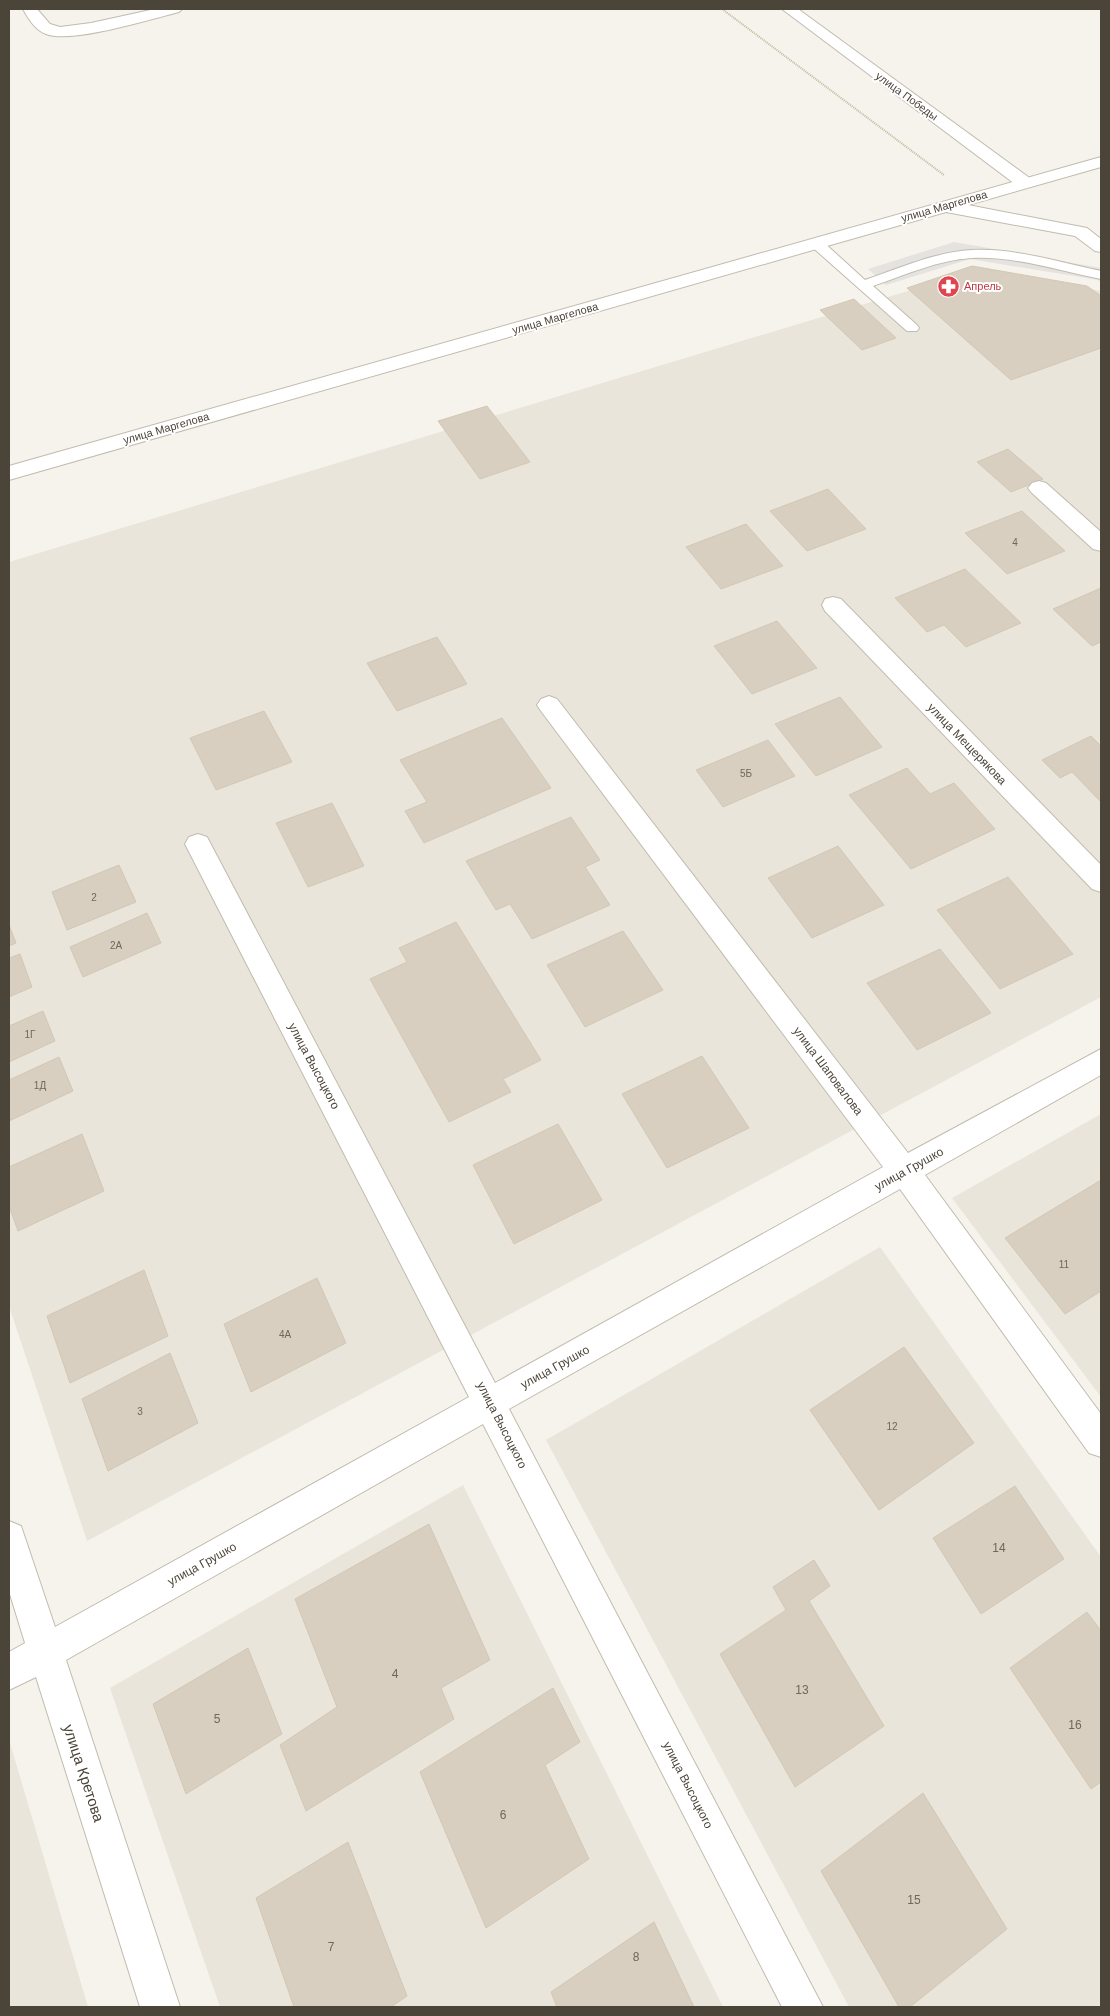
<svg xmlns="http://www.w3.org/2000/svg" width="1110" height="2016" font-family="Helvetica,sans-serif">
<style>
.residential{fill:#eae5da}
.parking{fill:#e5e3e0}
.building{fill:#d8cfc1;stroke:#d3c7b4}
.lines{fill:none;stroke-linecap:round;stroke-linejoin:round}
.service-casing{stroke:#c2bbae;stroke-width:2}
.minor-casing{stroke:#c2bbae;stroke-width:2}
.tertiary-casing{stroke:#c2bbae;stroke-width:2}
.path{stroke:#c4b79f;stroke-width:2;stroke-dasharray:1 1;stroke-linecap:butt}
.service{fill:#fff;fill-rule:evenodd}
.minor{fill:#fff;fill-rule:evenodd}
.tertiary{fill:#fff;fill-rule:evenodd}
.labels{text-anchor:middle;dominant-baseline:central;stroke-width:4;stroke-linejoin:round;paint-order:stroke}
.number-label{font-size:10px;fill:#6e675b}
.far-street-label{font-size:11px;fill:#4b4439;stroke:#fff}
.far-health-label{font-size:11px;fill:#be3a42;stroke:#fff;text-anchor:start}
.street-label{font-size:12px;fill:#4b4439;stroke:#fff}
.near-number-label{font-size:12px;fill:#6e675b}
.near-street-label{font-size:15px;fill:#4b4439;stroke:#fff}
</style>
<rect width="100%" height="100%" fill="#f6f3ec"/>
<g class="residential">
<path d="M984 268 1101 291V997L87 1541 9 1306V562Z"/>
<path d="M1101 1114V1397L952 1198Z"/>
<path d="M880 1247 1101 1557V2007H849L546 1440Z"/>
<path d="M463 1485 723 2007H220L110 1688Z"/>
<path d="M9 1743H10L88 2007H9Z"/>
</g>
<path class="parking" d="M954 242 1101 268V283L1098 280 970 259 886 285 868 269Z"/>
<g class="building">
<path d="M972 266 1087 286 1101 296V348L1011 380 907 288Z"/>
<path d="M854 299 896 338 862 350 820 310Z"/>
<path d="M487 406 530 462 480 479 438 421Z"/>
<path d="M1008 449 1043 479 1011 492 977 462Z"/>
<path d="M828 489 866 529 807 551 770 511Z"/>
<path d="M1022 511 1065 551 1007 574 965 533Z"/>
<path d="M746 524 783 566 721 589 686 547Z"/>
<path d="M965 569 1021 623 966 647 944 625 927 632 895 598Z"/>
<path d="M1101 588V642L1092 646 1053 609Z"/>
<path d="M777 621 817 668 752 694 714 646Z"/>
<path d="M437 637 467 684 397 711 367 663Z"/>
<path d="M840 697 882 747 816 776 775 724Z"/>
<path d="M264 711 292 762 216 790 190 738Z"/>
<path d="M502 718 551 788 424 843 405 811 427 802 400 760Z"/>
<path d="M1091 736 1101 746V802L1072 772 1060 778 1042 760Z"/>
<path d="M768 740 795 776 723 807 696 770Z"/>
<path d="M907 768 930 794 954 783 995 829 911 869 849 795Z"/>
<path d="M332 803 364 866 308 887 276 823Z"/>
<path d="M571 817 600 860 585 867 610 905 532 939 510 904 496 910 466 861Z"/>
<path d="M838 846 884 905 812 938 768 878Z"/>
<path d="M119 865 136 902 67 930 52 892Z"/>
<path d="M1008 877 1073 954 1000 989 937 910Z"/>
<path d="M147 913 161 943 83 977 70 947Z"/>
<path d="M456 922 541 1060 503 1079 511 1092 449 1122 370 979 407 962 399 948Z"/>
<path d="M9 925 16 943 9 946Z"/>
<path d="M623 931 663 990 585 1027 547 965Z"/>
<path d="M940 949 991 1013 917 1050 867 983Z"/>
<path d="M20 954 32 987 9 997V958Z"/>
<path d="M43 1011 55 1041 9 1062V1026Z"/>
<path d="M702 1056 749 1128 667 1168 622 1094Z"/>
<path d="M59 1057 73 1091 9 1121V1080Z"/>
<path d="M558 1124 602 1200 514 1244 473 1165Z"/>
<path d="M82 1134 104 1191 18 1231 9 1206V1167Z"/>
<path d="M1101 1180V1291L1065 1314 1005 1238Z"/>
<path d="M144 1270 168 1336 70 1383 47 1316Z"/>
<path d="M317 1278 346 1343 251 1392 224 1324Z"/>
<path d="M904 1347 974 1443 879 1510 810 1410Z"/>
<path d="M170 1353 198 1423 108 1471 82 1399Z"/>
<path d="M1015 1486 1064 1559 981 1614 933 1538Z"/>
<path d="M429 1524 490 1660 441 1688 454 1719 306 1811 280 1745 337 1707 295 1599Z"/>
<path d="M814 1560 830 1586 809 1601 884 1726 795 1787 720 1654 786 1610 773 1587Z"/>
<path d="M1087 1612 1101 1631V1782L1091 1789 1010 1668Z"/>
<path d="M248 1648 282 1734 186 1794 153 1704Z"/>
<path d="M553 1688 580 1742 545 1765 589 1859 486 1928 420 1772Z"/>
<path d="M923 1793 1007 1929 910 2007H899L821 1871Z"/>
<path d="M348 1842 407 1996 391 2007H294L256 1898Z"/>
<path d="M654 1922 694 2007H557L551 1992Z"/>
</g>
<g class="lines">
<defs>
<path id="service" d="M816 239 821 240 865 280C900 268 935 252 972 250 1015 248 1059 262 1101 271V279C1059 271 1016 256 972 258 938 260 905 275 873 286L917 325 919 328 917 331H907L811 246 809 243Z"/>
<g id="minor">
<path d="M23 9H37L50 24 60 27 91 23 155 9H182L179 12C151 19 71 44 46 34 35 30 28 18 23 9Z"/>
<path d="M782 9H798L1031 179 1034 183 1031 187H1019Z"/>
<path d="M1039 481 1046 483 1101 532V551L1093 549 1032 493 1028 488 1032 483Z"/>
<path d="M833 597 841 599 1101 865V892L1092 889 825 611 822 605 825 599Z"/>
<path d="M549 696 557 699 908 1153 1101 1049V1075L925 1175 1101 1414V1457L1089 1453 900 1189 509 1409 823 2007H782L483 1424 66 1660 180 2007H140L36 1677 9 1690V1652L25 1643 9 1591V1521L21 1526 55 1627 469 1397 185 844 189 837 198 834 207 837 495 1383 883 1167 541 711 537 705 541 699Z"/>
</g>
<path id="tertiary" d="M1101 157V167L968 205 1087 228 1101 239V252L1095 251 1075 236 946 212 9 480V466Z"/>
</defs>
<use href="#service" class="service-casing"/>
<use href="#minor" class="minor-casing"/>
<use href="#tertiary" class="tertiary-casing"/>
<path class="path" d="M722 9 944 175"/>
<use href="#service" class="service"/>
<use href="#minor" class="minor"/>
<use href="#tertiary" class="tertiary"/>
</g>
<defs>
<symbol id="pharmacy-disc" viewBox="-11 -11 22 22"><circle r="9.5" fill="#e0444e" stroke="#fff"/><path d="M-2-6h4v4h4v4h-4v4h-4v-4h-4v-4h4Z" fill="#fff"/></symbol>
</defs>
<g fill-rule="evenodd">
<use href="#pharmacy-disc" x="936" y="274" width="25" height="25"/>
</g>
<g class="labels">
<g class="number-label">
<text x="1015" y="542">4</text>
<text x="746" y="773">5Б</text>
<text x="94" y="897">2</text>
<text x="116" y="945">2А</text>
<text x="30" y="1034">1Г</text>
<text x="40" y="1085">1Д</text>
<text x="1064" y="1264">11</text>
<text x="285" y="1334">4А</text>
<text x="140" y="1411">3</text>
<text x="892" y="1426">12</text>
</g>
<g class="far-street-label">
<text transform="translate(907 96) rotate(36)">улица Победы</text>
<text transform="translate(944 206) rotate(-16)">улица Маргелова</text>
<text transform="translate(555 318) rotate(-16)">улица Маргелова</text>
<text transform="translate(166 428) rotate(-16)">улица Маргелова</text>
</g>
<g class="far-health-label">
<text x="964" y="286">Апрель</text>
</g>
<g class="street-label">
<text transform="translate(967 744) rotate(46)">улица Мещерякова</text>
<text transform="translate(314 1066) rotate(62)">улица Высоцкого</text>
<text transform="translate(828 1071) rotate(53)">улица Шаповалова</text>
<text transform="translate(909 1169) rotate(-29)">улица Грушко</text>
<text transform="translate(555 1367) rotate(-29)">улица Грушко</text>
<text transform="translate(502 1425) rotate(63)">улица Высоцкого</text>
<text transform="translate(202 1564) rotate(-29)">улица Грушко</text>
<text transform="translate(688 1785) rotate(63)">улица Высоцкого</text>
</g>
<g class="near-number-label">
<text x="999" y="1548">14</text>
<text x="395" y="1674">4</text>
<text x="802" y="1690">13</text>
<text x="217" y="1719">5</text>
<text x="1075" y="1725">16</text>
<text x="503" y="1815">6</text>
<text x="914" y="1900">15</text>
<text x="331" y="1947">7</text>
<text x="636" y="1957">8</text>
</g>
<g class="near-street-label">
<text transform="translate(84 1773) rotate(72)">улица Кретова</text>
</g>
</g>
<rect width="1110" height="2016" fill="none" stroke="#4b4439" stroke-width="20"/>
</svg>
